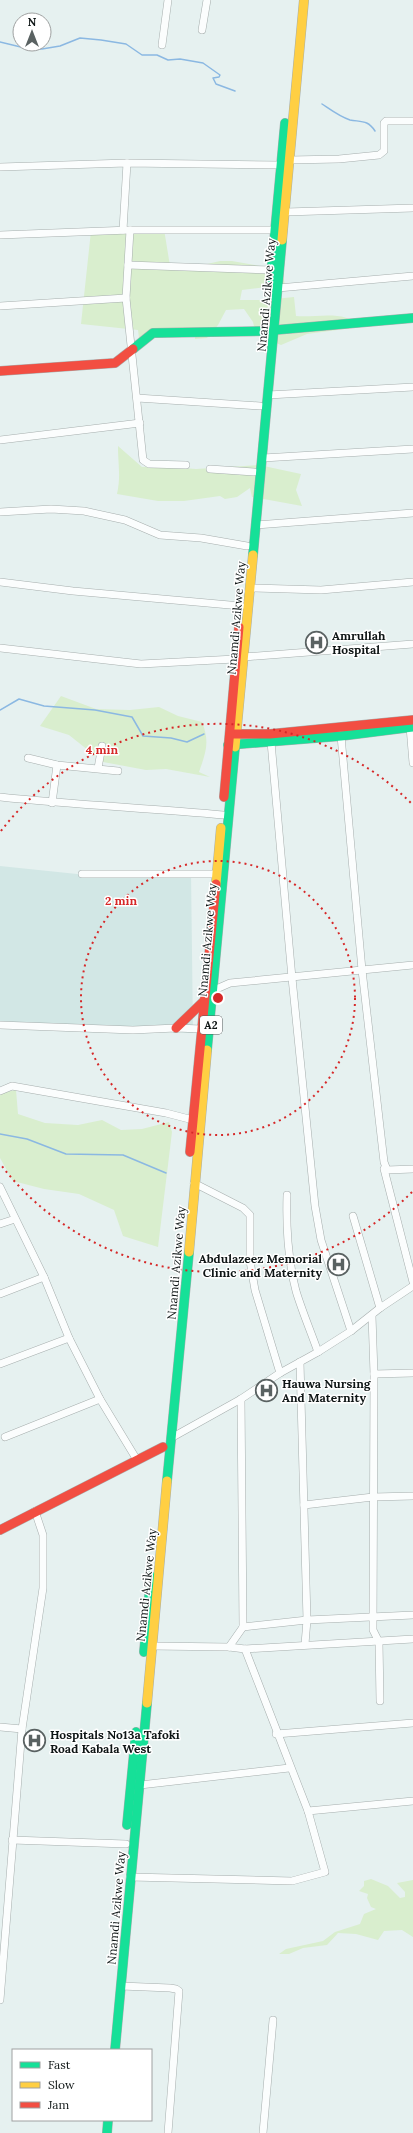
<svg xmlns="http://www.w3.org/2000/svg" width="413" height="2133" font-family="Lora,serif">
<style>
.built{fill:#d2e7e5}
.green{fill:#d9eece}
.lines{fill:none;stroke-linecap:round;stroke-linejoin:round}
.stream{stroke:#8bb8e2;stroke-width:1.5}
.street-casing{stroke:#a6aead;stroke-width:8}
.fast-casing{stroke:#a6aead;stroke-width:10}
.slow-casing{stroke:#a6aead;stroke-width:10}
.jam-casing{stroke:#a6aead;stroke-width:10}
.street{stroke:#fbfdfd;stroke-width:7}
.fast{stroke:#16e098;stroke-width:9}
.slow{stroke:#ffcf43;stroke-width:9}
.jam{stroke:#f24e42;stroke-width:9}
.ring{fill:none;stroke:#d62828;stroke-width:2;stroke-dasharray:2 4}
.labels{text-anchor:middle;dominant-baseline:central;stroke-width:3;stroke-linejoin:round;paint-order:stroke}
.shield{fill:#fff;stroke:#565b5b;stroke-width:1}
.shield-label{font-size:11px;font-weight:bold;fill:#0e1515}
.street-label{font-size:12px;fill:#0e1515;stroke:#fff}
.poi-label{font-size:12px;font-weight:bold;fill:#0e1515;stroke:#fff;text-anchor:start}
.centre{fill:#d62828;stroke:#fff;stroke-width:2}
.ring-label{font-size:12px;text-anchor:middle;font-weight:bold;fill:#d62828;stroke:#fff;stroke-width:3;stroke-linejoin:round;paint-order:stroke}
</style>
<rect width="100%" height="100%" fill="#e6f1f0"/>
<path class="built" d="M0 866 77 874 191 872 193 1033 0 1023Z"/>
<g class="green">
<path d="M164 229 170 266 186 269 220 261H232L282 270 285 285 242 290 240 300H265L294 297 296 316C316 318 346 309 360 327L307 334 281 345 256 335 253 322 244 309 226 310 218 325 207 338 195 339V334L139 338 138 330 81 324 91 231Z"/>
<path d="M118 446 142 467 158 466 196 469 259 465 301 474 296 490 302 506 252 497 250 488 237 497 225 499 220 496 184 501H158L117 494C121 476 118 465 118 446Z"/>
<path d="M61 696 96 709 130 710 159 707 178 716 202 722C210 742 206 752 199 772L210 777 166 769 146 770 103 762 69 735 40 726Z"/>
<path d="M16 1090 18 1114 45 1123 78 1125 102 1120 121 1130 142 1129 169 1122 172 1132 158 1247 123 1236 114 1210 79 1194 44 1189 13 1181 0 1158V1093Z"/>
<path d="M371 1879 388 1886 400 1898 405 1897V1892L397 1883 413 1880V1937L402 1930 384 1931 378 1940 356 1934 338 1933 327 1945 303 1948 289 1954H279L286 1949 323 1941 335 1932 360 1924 364 1914 376 1909 371 1907 367 1898 368 1894 359 1891 364 1886V1881Z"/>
</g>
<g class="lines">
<g class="stream">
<path d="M0 42 29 49H42L60 46 80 38 101 40 126 44 142 55H157L168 60 180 59 203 63 220 75 219 77 213 78 216 84 235 91"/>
<path d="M322 104C331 110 340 117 350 120 362 122 368 120 375 131"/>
<path d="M0 710 19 699 44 706 95 710 132 717 143 736 171 738 187 742 204 734"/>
<path d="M0 1134 27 1139 66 1154 123 1155 166 1173"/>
</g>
<defs>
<g id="street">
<path d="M202 30 207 0"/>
<path d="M162 45 168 0"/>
<path d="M290 160 339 159 379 155 384 151V123L386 121H413"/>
<path d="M0 167 127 163 281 165"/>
<path d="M286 212 413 208"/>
<path d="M123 230 127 163"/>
<path d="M130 230 126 298 143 460 149 464 186 465"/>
<path d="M0 235 130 230H276"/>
<path d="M128 265 271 270"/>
<path d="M278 288 413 276"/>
<path d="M0 306 126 298"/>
<path d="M268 395 413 387"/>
<path d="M137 398 260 406"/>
<path d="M0 440 140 423"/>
<path d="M263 458 413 449"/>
<path d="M210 469 254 472"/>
<path d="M0 512 51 509 84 511 125 520 160 535 201 538 247 546"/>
<path d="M256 525 413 513"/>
<path d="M0 582 73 591 241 606"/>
<path d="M251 588 321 590 413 582"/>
<path d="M0 648 141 664 235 659"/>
<path d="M244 657 413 644"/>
<path d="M410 727 413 763"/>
<path d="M341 736 362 970 384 1162 387 1170 413 1169"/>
<path d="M271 742 292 978 315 1206 321 1240 351 1331"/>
<path d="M28 758 57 765 118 771"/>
<path d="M98 768 102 746"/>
<path d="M0 797C74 805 148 808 223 815"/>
<path d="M52 803 57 765"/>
<path d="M82 874H216"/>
<path d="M214 990 230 983 413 965"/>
<path d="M0 1025 133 1030 176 1028 201 1029"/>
<path d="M0 1091 12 1086 166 1113 193 1120"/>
<path d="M384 1169 413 1282"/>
<path d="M194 1183 243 1208 250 1215V1261L255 1290 280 1373"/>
<path d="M0 1187 44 1277 69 1338 100 1399 137 1460"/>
<path d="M287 1195C286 1227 288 1260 296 1291 302 1311 311 1332 318 1352"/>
<path d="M353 1216 380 1308"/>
<path d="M0 1224 15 1219"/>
<path d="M0 1294 44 1277"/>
<path d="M372 1316 374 1374 373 1630 379 1642 380 1701"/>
<path d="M300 1362 307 1620 305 1644"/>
<path d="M0 1364 69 1338"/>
<path d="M374 1374 413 1373"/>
<path d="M5 1437 100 1399"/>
<path d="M171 1438 241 1399 280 1373 318 1352 351 1331 380 1308 413 1286"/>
<path d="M304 1505 373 1497 413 1496"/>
<path d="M243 1627 307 1620 413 1615"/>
<path d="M152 1646 229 1647 245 1649 413 1639"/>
<path d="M229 1647 243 1627 241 1399"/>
<path d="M0 1727 22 1729"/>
<path d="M276 1734 413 1723"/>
<path d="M140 1785 289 1768"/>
<path d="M308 1811 413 1801"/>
<path d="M12 1840 126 1844"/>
<path d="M130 1877 292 1881 325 1872 308 1811 245 1649"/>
<path d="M121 1986 170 1988 176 1989 179 1991 168 2133"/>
<path d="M0 2000 22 1729 43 1588V1535L35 1511"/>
<path d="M263 2133 273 2020"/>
</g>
<g id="fast">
<path d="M269 296 285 123"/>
<path d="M275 330 413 318"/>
<path d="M133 349 153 333 267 331"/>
<path d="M253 555 282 240"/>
<path d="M228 745 341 736 413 727"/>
<path d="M207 1050 235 747"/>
<path d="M167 1481 189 1252"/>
<path d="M144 1652 151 1576"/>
<path d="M127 1825 136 1732"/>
<path d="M115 2050 147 1703"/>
<path d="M107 2133 108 2120"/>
</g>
<g id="slow">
<path d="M282 240 304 0"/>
<path d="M235 747 253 555"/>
<path d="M216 884 221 828"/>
<path d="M189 1252 207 1050"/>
<path d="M147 1703 167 1481"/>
</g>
<g id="jam">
<path d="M0 371 115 363 133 349"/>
<path d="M230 734H270L413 720"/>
<path d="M224 797 239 627"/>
<path d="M176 1028 204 1001"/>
<path d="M190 1152 216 884"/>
<path d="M0 1530 163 1447"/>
</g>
</defs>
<use href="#street" class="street-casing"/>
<use href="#fast" class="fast-casing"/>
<use href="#slow" class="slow-casing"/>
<use href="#jam" class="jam-casing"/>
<use href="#street" class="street"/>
<use href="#fast" class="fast"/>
<use href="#slow" class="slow"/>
<use href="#jam" class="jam"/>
</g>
<g class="ring">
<circle cx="218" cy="998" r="137"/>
<path d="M412 1192A274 274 0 0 1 1 1165M1 831A274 274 0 0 1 412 804"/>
</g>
<defs>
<symbol id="hospital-ring" viewBox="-11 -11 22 22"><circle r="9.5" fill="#fff" stroke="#5a6262" stroke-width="1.5"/><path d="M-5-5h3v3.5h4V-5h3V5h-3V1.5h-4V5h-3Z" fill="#5a6262"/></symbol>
</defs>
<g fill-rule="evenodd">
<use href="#hospital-ring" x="304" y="630" width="25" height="25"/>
<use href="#hospital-ring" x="326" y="1252" width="25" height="25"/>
<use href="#hospital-ring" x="254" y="1378" width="25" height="25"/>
<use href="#hospital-ring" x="22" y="1728" width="25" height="25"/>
</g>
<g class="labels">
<rect class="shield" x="200" y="1016" width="22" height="18" rx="3"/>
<g class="shield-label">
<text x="211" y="1025">A2</text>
</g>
<g class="street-label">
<text transform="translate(266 295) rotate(-85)">Nnamdi Azikwe Way</text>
<text transform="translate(236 618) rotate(-85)">Nnamdi Azikwe Way</text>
<text transform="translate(207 940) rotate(-85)">Nnamdi Azikwe Way</text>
<text transform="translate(176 1263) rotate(-85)">Nnamdi Azikwe Way</text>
<text transform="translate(146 1585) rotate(-84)">Nnamdi Azikwe Way</text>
<text transform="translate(116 1908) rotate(-85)">Nnamdi Azikwe Way</text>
</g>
<g class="poi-label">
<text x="332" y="635">Amrullah<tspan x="332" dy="14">Hospital</tspan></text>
<text x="322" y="1258" text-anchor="end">Abdulazeez Memorial<tspan x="322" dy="14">Clinic and Maternity</tspan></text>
<text x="282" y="1383">Hauwa Nursing<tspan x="282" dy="14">And Maternity</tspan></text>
<text x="50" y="1734">Hospitals No13a Tafoki<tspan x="50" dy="14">Road Kabala West</tspan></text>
</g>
</g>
<circle cx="218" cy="998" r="6" class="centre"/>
<g class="ring-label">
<text x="102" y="754">4 min</text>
<text x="121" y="905">2 min</text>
</g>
<rect x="12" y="2049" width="140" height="72" fill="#ffffff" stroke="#9fa1a1"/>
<rect x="20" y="2062" width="20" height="6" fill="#16e098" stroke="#9fa1a1"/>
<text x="48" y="2069" font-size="12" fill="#0e1515">Fast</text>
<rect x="20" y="2082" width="20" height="6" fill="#ffcf43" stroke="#9fa1a1"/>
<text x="48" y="2089" font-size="12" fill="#0e1515">Slow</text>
<rect x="20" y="2102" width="20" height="6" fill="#f24e42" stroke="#9fa1a1"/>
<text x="48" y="2109" font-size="12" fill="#0e1515">Jam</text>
<g transform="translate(32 32)"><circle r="19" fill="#ffffff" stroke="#9fa1a1"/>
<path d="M0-3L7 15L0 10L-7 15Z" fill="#5a6262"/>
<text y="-6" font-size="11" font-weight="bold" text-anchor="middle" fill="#0e1515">N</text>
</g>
</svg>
